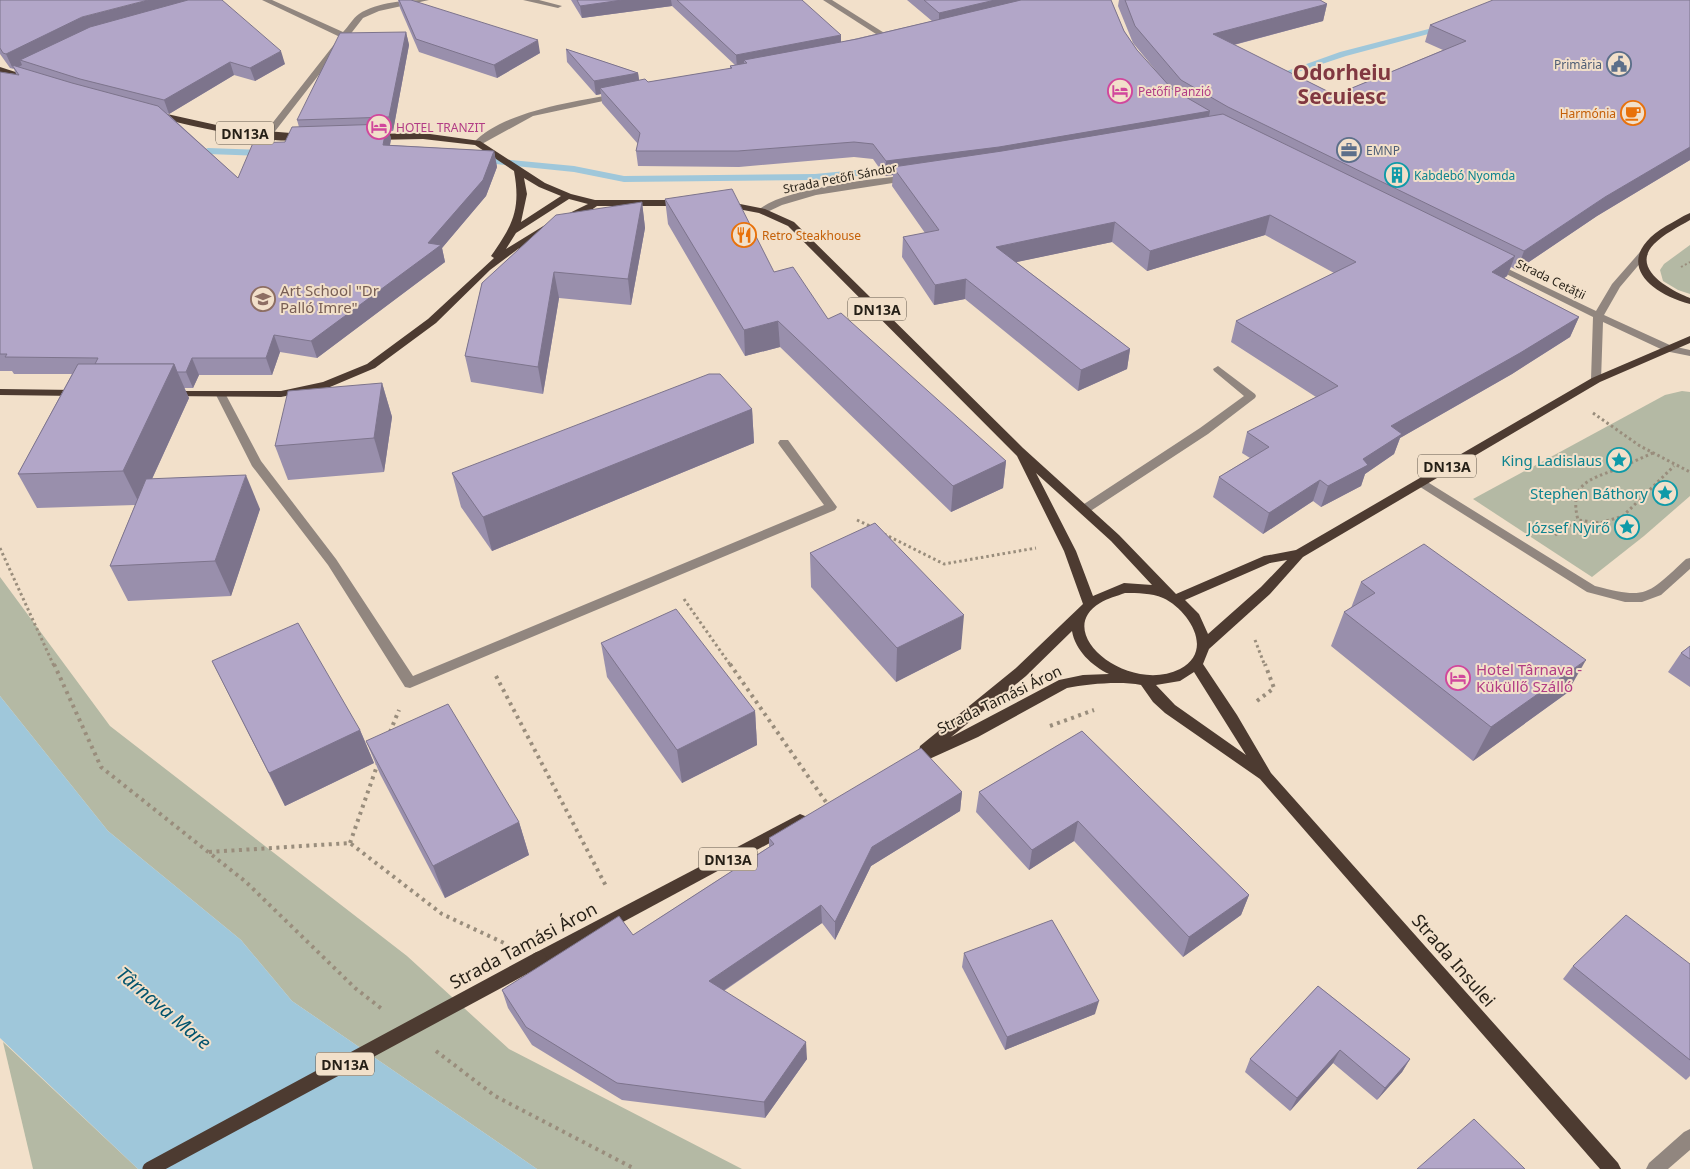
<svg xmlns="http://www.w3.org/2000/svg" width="1690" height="1169" font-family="'Noto Sans',sans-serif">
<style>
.green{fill:#b4b9a4}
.water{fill:#9fc7da}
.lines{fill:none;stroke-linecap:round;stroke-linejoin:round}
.stream{fill:#9fc7da;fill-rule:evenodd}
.path-far2{stroke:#998d7c;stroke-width:2;stroke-dasharray:2 2.5;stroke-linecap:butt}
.path-far1{stroke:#998d7c;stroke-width:3;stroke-dasharray:2.5 3;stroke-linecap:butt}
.path{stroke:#998d7c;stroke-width:4;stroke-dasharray:3 4.5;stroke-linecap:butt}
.minor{fill:#91867f;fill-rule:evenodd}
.major{fill:#4d3b31;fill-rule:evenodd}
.major-bridge{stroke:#4d3b31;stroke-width:15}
.wall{fill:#998fac}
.shaded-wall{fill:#7d748c}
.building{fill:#b2a6c8;stroke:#7d748c}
.labels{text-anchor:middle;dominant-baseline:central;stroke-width:4;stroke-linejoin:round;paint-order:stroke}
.far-service-label{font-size:12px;fill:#4e5e75;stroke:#f2e0ca;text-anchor:end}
.far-hotel-label{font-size:12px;fill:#b23c85;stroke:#f2e0ca;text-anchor:start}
.far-food-label{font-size:12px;fill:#c56008;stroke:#f2e0ca;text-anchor:end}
.far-culture-label{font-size:12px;fill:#0d838f;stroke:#f2e0ca;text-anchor:start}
.far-street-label{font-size:12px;fill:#251f16;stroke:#f2e0ca}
.shield{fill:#f2e0ca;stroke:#62594c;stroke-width:1}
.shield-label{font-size:14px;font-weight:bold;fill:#251f16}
.education-label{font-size:15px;fill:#785e54;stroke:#f2e0ca;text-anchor:start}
.culture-label{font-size:15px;fill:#0d838f;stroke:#f2e0ca;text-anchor:end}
.hotel-label{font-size:15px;fill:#b23c85;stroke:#f2e0ca;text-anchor:start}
.street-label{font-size:15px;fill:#251f16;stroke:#f2e0ca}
.near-street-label{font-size:18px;fill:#251f16;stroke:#f2e0ca}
.near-water-label{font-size:19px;font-style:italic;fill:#03546e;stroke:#f2e0ca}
.far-town-label{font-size:21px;font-weight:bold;fill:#813841;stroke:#f2e0ca}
</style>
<rect width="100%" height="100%" fill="#f2e0ca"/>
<g class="green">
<path d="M1690 245V294L1678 290 1663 281 1660 270 1664 264Z"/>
<path d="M1682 391 1690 392V496L1644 536 1592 577 1473 499 1665 395Z"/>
<path d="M0 577 110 726 407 956 509 1049 742 1169H537L292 1001 241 940 108 831 0 696Z"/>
<path d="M3 1042 138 1169H33Z"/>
</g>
<path class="water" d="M0 696 108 831 241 940 292 1001 537 1169H138L0 1038Z"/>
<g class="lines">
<g class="stream">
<path d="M1444 25H1447V29L1346 56 1277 79 1270 77 1340 52Z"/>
<path d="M208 148 265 150 269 153 265 156 208 154 193 158 189 155Z"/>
<path d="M480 157 574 166 624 176 815 174 898 166 902 169 898 172 815 180 624 182 574 172 477 162V158Z"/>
</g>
<path class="path-far2" d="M1681 267 1690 262"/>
<g class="path-far1">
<path d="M1593 413 1640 446 1690 472"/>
<path d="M1653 453C1641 458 1629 464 1617 469 1588 480 1569 484 1578 520L1600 523 1623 516 1674 466"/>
<path d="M857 520 872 527"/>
<path d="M884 534 944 564 1036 548"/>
<path d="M1555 535 1578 520"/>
<path d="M0 548 54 666"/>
<path d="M684 599 731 666"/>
<path d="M1255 640 1265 666"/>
</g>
<g class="path">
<path d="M54 664 101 767 246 882 355 988 382 1009"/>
<path d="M730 664 828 805"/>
<path d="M496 676 607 888"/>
<path d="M1257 701 1274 688 1265 664"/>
<path d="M1050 726 1094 710"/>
<path d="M390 732 399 710"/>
<path d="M350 843 378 763"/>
<path d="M209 852 350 843 442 914 504 943"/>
<path d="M436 1051 495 1096 635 1169"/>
</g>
<g class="minor">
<path d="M262 0H272L343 32C348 27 353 18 359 14 377 2 407 0 429 0L379 11 363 18 269 139 266 140 262 137 263 135 340 37Z"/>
<path d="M523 0H539L562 6 558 8Z"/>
<path d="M823 0H832L897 41 890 43Z"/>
<path d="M619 93H622V97L533 116 480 145 473 143C505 110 575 102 619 93Z"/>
<path d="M909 175 914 178 912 180 816 195 782 205 765 213 762 214 757 211C782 188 874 179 909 175Z"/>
<path d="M1643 251 1648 254 1620 287 1604 315 1672 346 1690 350V356L1665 351 1603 322 1601 380 1596 383 1591 380 1593 317 1488 265 1493 262 1496 263 1596 311 1612 284 1640 252Z"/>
<path d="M1218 366 1255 394 1256 396 1255 398 1208 434 1089 512H1081L1079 509 1081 506 1200 428 1244 396 1214 371 1213 369Z"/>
<path d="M221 392 226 395 261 461 336 559 413 676 824 505 780 446 778 443 780 440H788L837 507 835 510 410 688 405 687 328 565 252 466 216 395Z"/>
<path d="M1421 478 1595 586C1648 600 1648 594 1686 559L1690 558V569L1661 595 1642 602H1625L1587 592 1417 485 1415 482Z"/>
<path d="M1690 1129V1150L1668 1169H1646L1649 1163 1684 1132Z"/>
</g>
<g class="major">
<path d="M0 67 31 77 32 79 28 81 0 72Z"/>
<path d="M158 112 230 128 303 134 307 137C291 150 179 123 155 117V113Z"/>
<path d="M423 133 480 141 545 183 571 194 595 200H682L687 203 682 206H597L587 213 551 229 518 249 490 270 436 323 375 368 330 387 281 397 166 396 165 394 170 391H281L323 382 367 364 428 319 494 258 491 256C513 225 521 209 514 171L475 145 423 139 373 140 369 137 373 134ZM524 178 539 187 561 196 521 222 527 194ZM569 199 588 204 545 225 506 249 516 233Z"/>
<path d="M725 201 765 209 794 222 1023 448 1119 535 1176 594 1264 556 1296 550 1592 378 1690 336V343L1600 382 1303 557 1270 594 1209 649 1203 664 1237 715 1271 773 1618 1163 1621 1169H1600L1260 779 1165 713 1153 702 1141 685C1120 681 1088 684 1067 688L978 737 916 765 911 767 906 765 904 761 906 757 919 751 920 746 1016 668 1083 604 1064 551 1017 456 788 226 759 213 722 206 720 204ZM1036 473 1111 541 1152 585 1124 583 1093 596 1076 551ZM1287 560 1261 587 1208 634 1199 614 1185 600 1270 563ZM1125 593C1138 593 1151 593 1163 598 1189 610 1215 651 1180 669 1128 695 1051 632 1100 603 1108 598 1117 596 1125 593ZM1072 631C1075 650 1092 666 1109 674L1083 675 1059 680 951 737 1026 676ZM1194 672 1246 755 1175 705 1156 685 1180 681Z"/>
<path d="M1690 213V220C1678 227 1664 234 1654 244 1630 269 1670 290 1690 298V304C1644 292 1613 258 1666 226 1674 222 1682 216 1690 213Z"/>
<path d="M0 389 77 390 82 393 77 396 0 395Z"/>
<path d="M800 814 805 816 807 820 805 824 545 964 539 966 533 964 531 959 533 954Z"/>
</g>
<path class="major-bridge" d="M150 1169 539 959"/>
</g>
<g class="wall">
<path d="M0 0 285 64 255 81 234 75 169 114 167 113 238 178 285 142 299 127 297 120 406 32 409 45 393 131H389L391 139 390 145 494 151 497 167 486 196 442 248 445 262 317 358 280 352 272 375H199L193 388H184L189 398 152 479 260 509 231 596 128 601 110 566 135 505 37 508 18 474 72 374H14L12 371H0V72L16 74 14 69 10 68 0 54Z"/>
<path d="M398 0H411L540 53 497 78 419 52 400 8Z"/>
<path d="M571 0H802L841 42 932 21 907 0H1111L1124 31 1137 50 1157 72 1133 43 1118 6 1119 0H1320L1327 4 1323 21 1234 45 1335 95 1443 50 1425 42 1430 25 1690 0V160L1597 216 1517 270 1511 267 1507 276 1504 278 1579 317 1570 337 1512 374 1400 438 1394 454 1365 474 1361 486 1321 507 1313 501 1263 534 1213 497 1219 477 1250 458 1242 453 1247 432 1316 397 1231 342 1236 321 1334 273 1265 235 1147 271 1112 242 1016 262 1130 349 1127 369 1078 391 965 299 934 305 902 257 903 237 925 233 892 186 893 175 885 176 873 159 854 157 739 167 638 166 636 151 638 144 602 103 601 94 596 95 567 62 566 49 638 73 639 80 648 82 730 69V66L735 65 672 6 582 18Z"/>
<path d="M665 199 774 272 828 319 1006 461 1003 488 951 512 780 347 745 356 668 224Z"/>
<path d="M642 202 645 228 631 305 559 298 543 394 471 382 465 356 482 283Z"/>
<path d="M382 383 392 417 384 472 288 480 275 446Z"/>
<path d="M752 409 754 443 492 551 461 507 452 473Z"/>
<path d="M810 553 961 649 896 682 811 587Z"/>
<path d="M1361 582 1567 693 1473 761 1331 646 1344 612 1351 608Z"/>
<path d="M601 643 755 711 757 745 682 783 607 677Z"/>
<path d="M1690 646V687L1668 672 1681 653Z"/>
<path d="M212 661 360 730 374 763 285 806Z"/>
<path d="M1082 731 1249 895 1241 915 1183 957 1074 841 1029 870 976 812 979 792Z"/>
<path d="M366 741 519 822 529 855 445 898 380 774Z"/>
<path d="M962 792 960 811 871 866 835 940 822 923 724 991 807 1059 765 1118 622 1100 532 1045 508 1008 502 990 633 935 769 847V838Z"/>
<path d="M964 953 1095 1014 1005 1050 962 967Z"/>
<path d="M1690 964V1076L1686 1080 1563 979 1573 966Z"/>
<path d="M1318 986 1410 1059 1402 1072 1377 1100 1333 1063 1290 1111 1245 1072 1250 1059Z"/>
</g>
<g class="shaded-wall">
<path d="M148 0H210L20 60 22 65 15 69 12 65 13 69 6 54 82 17Z"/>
<path d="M622 0H671L672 6 582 18 580 6Z"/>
<path d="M995 0H1056L939 27V13Z"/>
<path d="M1327 4 1323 21 1210 51 1213 34Z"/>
<path d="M406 32 409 45 393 131 389 117Z"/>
<path d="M841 35V48L744 60V66L737 68 736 55Z"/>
<path d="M538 40 540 53 497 78 494 65Z"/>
<path d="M281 51 285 64 255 81 250 68Z"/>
<path d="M230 62 234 75 169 114 164 100Z"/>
<path d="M638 73 640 86 600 88 601 94 596 95 594 81Z"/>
<path d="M1210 111 1207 126 893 167V175L885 176 886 161Z"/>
<path d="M387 124 391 139 387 161 383 145Z"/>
<path d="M1690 147V160L1597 216 1517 270 1524 251 1605 197Z"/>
<path d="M494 151 497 167 486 196 442 248 445 262 317 358 311 341Z"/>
<path d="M642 202 645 228 631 305 628 279Z"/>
<path d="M1270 215 1265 235 1147 271 1150 251Z"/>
<path d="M1115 222 1112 242 994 267 996 247Z"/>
<path d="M1515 256 1507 276 1484 292 1492 272Z"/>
<path d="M554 272 559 298 543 394 538 367Z"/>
<path d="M966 279 965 299 934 305 935 285Z"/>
<path d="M1579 317 1570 337 1512 374 1400 438 1394 454 1365 474 1361 486 1321 507 1328 486 1363 459 1391 426Z"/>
<path d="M778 321 780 347 745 356 744 330Z"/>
<path d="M274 335 280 352 272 375 266 358Z"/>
<path d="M1130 349 1127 369 1078 391 1081 370Z"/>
<path d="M192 358 199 375 193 388 186 372Z"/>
<path d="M174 364 189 398 140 505 123 471Z"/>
<path d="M382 383 392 417 384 472 374 438Z"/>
<path d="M752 409 754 443 492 551 483 517Z"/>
<path d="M1006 461 1003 488 951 512 953 486Z"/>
<path d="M246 475 260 509 231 596 215 561Z"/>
<path d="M1320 480 1313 501 1263 534 1269 513Z"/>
<path d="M964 615 961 649 896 682 897 648Z"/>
<path d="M1586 660 1567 693 1473 761 1491 727Z"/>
<path d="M755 711 757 745 682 783 677 750Z"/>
<path d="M360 730 374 763 285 806 269 773Z"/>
<path d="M962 792 960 811 871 866 835 940V922L872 847Z"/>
<path d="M1078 821 1074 841 1029 870 1032 850Z"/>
<path d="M519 822 529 855 445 898 433 866Z"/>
<path d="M1249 895 1241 915 1183 957 1189 937Z"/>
<path d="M821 905 822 923 711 999 709 981Z"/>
<path d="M1099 1001 1095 1014 1005 1050 1007 1037Z"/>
<path d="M806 1042 807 1059 765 1118 764 1102Z"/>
<path d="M1340 1050 1333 1063 1290 1111 1297 1098Z"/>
<path d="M1410 1059 1402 1072 1377 1100 1385 1088Z"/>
</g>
<g class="building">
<path d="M0 0H148L82 17 6 54 3 53 0 48Z"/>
<path d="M188 0H222L281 51 250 68 230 62 164 100 80 79 20 60 90 27Z"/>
<path d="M399 0H411L538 40 494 65 416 39Z"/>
<path d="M577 0H622L580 6Z"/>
<path d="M677 0H802L841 35 736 55Z"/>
<path d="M924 0H995L939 13Z"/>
<path d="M1021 0H1111L1124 31 1137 50 1172 89 1210 111 999 147 886 161 873 144 854 142 738 151H636L640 133 600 88 645 79 648 82 732 68 730 66 747 63 744 60 857 39Z"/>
<path d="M1125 0H1320L1327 4 1213 34 1335 95 1466 41 1430 25 1493 0H1690V147L1605 197 1524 251 1228 107 1181 80 1135 26Z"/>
<path d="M406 32 389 117 297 120 340 33Z"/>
<path d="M566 49 638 73 594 81Z"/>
<path d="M12 65 72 83 158 106 238 178 253 143 285 142 292 127 387 124 383 145 494 151 483 180 428 243 441 245 311 341 274 335 266 358H192L186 372H177L174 364H95L98 358 5 357 7 354H0V72L19 75Z"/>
<path d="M1223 114 1515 256 1492 272 1579 317 1520 353 1391 426 1402 434 1363 459 1368 465 1328 486 1320 480 1269 513 1219 477 1269 447 1247 432 1338 386 1236 321 1356 262 1270 215 1150 251 1115 222 996 247 1130 349 1081 370 966 279 935 285 903 237 939 230 893 167 1002 151Z"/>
<path d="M732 189 774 272 793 267 828 319 841 313 1006 461 953 486 778 321 744 330 665 199Z"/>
<path d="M642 202 628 279 554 272 538 367 465 356 482 283 556 215Z"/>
<path d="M78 364H174L123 471 18 474Z"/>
<path d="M709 374H720L752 409 483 517 452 473Z"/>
<path d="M382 383 374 438 275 446 288 391Z"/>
<path d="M246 475 215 561 110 566 146 479Z"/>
<path d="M875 523 964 615 897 648 810 553Z"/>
<path d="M1424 544 1586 660 1491 727 1344 612 1375 593 1361 582Z"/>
<path d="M676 609 755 711 677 750 601 643Z"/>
<path d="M298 623 360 730 269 773 212 661Z"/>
<path d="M1690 646V659L1681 653Z"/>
<path d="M448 704 519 822 433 866 366 741Z"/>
<path d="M1082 731 1249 895 1189 937 1078 821 1032 850 979 792Z"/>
<path d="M921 748 962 792 872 847 835 922 821 905 709 981 806 1042 764 1102 617 1083 526 1027 502 990 619 916 633 935 774 844 769 838Z"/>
<path d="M1626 915 1690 964V1060L1573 966Z"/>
<path d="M1052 920 1099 1001 1007 1037 964 953Z"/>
<path d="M1318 986 1410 1059 1385 1088 1340 1050 1297 1098 1250 1059Z"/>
<path d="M1474 1119 1525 1169H1417Z"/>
</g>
<defs>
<symbol id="civic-ring" viewBox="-11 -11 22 22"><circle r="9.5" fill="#f2e0ca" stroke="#5c6f8a" stroke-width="1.5"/><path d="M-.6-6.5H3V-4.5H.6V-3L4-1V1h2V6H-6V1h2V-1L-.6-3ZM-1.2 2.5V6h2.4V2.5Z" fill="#5c6f8a"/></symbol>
<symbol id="hotel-ring" viewBox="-11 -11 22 22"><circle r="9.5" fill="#f2e0ca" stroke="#d1479c" stroke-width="1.5"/><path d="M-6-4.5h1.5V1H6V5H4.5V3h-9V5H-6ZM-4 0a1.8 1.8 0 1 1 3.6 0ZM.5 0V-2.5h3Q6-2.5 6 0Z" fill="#d1479c"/></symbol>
<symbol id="cafe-ring" viewBox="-11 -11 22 22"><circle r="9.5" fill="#f2e0ca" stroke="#e8710a" stroke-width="1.5"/><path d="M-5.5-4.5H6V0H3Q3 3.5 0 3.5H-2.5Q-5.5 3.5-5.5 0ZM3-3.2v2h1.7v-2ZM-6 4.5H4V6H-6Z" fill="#e8710a"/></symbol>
<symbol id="office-ring" viewBox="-11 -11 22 22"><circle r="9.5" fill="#f2e0ca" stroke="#5c6f8a" stroke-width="1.5"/><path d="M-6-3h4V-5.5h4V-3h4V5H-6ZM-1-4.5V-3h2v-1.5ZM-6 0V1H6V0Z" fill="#5c6f8a"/></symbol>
<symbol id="building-ring" viewBox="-11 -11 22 22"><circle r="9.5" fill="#f2e0ca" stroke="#0f9aa8" stroke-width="1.5"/><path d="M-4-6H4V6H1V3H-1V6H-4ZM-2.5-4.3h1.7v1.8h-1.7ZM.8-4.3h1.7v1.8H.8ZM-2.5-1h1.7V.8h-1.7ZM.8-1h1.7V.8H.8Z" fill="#0f9aa8"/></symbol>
<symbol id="restaurant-ring" viewBox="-11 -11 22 22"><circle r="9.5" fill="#f2e0ca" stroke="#e8710a" stroke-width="1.5"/><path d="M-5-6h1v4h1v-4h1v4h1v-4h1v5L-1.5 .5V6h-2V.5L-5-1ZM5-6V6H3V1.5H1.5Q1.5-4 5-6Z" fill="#e8710a"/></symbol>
<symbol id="school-ring" viewBox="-11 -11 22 22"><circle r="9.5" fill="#f2e0ca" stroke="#8d6e63" stroke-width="1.5"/><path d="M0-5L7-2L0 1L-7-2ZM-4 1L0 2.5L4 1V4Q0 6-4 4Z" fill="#8d6e63"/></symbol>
<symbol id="sight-ring" viewBox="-11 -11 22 22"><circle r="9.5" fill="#f2e0ca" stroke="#0f9aa8" stroke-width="1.5"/><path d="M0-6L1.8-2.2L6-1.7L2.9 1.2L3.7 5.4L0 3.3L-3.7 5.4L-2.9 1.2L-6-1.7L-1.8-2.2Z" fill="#0f9aa8"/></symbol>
</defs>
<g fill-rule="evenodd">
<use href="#civic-ring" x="1605" y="50" width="28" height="28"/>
<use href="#hotel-ring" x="1106" y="77" width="28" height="28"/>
<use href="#cafe-ring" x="1619" y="99" width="28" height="28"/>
<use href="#hotel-ring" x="365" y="113" width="28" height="28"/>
<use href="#office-ring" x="1335" y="136" width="28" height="28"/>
<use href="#building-ring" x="1383" y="161" width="28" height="28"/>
<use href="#restaurant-ring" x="730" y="221" width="28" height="28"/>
<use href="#school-ring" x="249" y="285" width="28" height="28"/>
<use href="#sight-ring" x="1605" y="446" width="28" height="28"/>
<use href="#sight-ring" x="1651" y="479" width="28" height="28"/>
<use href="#sight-ring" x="1613" y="513" width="28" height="28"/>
<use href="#hotel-ring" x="1444" y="664" width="28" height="28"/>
</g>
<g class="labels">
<g class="far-service-label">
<text x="1602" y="64">Primăria</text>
<text x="1366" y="150" text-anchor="start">EMNP</text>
</g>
<g class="far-hotel-label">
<text x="1138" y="91">Petőfi Panzió</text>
<text x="396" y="127">HOTEL TRANZIT</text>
</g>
<g class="far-food-label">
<text x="1616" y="113">Harmónia</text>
<text x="762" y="235" text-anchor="start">Retro Steakhouse</text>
</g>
<g class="far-culture-label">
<text x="1414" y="175">Kabdebó Nyomda</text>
</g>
<g class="far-street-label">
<text transform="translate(840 178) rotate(-11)">Strada Petőfi Sándor</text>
<text transform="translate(1551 279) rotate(26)">Strada Cetății</text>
</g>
<g class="shield">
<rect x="216" y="121.5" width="58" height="23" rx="4"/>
<rect x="848" y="297.5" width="58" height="23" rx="4"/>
<rect x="1418" y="454.5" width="58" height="23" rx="4"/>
<rect x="699" y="847.5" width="58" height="23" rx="4"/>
<rect x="316" y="1052.5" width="58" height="23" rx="4"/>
</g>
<g class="shield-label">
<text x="245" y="133">DN13A</text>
<text x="877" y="309">DN13A</text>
<text x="1447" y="466">DN13A</text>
<text x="728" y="859">DN13A</text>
<text x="345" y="1064">DN13A</text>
</g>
<g class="education-label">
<text x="280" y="290">Art School "Dr<tspan x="280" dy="17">Palló Imre"</tspan></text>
</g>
<g class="culture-label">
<text x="1602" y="460">King Ladislaus</text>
<text x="1648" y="493">Stephen Báthory</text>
<text x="1610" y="527">József Nyirő</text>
</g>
<g class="hotel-label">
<text x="1476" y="669">Hotel Târnava -<tspan x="1476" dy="17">Küküllő Szálló</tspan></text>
</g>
<g class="street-label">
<text transform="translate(999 699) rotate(-26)">Strada Tamási Áron</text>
</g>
<g class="near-street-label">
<text transform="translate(523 945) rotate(-28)">Strada Tamási Áron</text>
<text transform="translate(1454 960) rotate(49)">Strada Insulei</text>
</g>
<g class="near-water-label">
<text transform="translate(164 1008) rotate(40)">Târnava Mare</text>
</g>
<g class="far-town-label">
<text x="1342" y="72">Odorheiu<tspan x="1342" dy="24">Secuiesc</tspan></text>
</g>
</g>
</svg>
